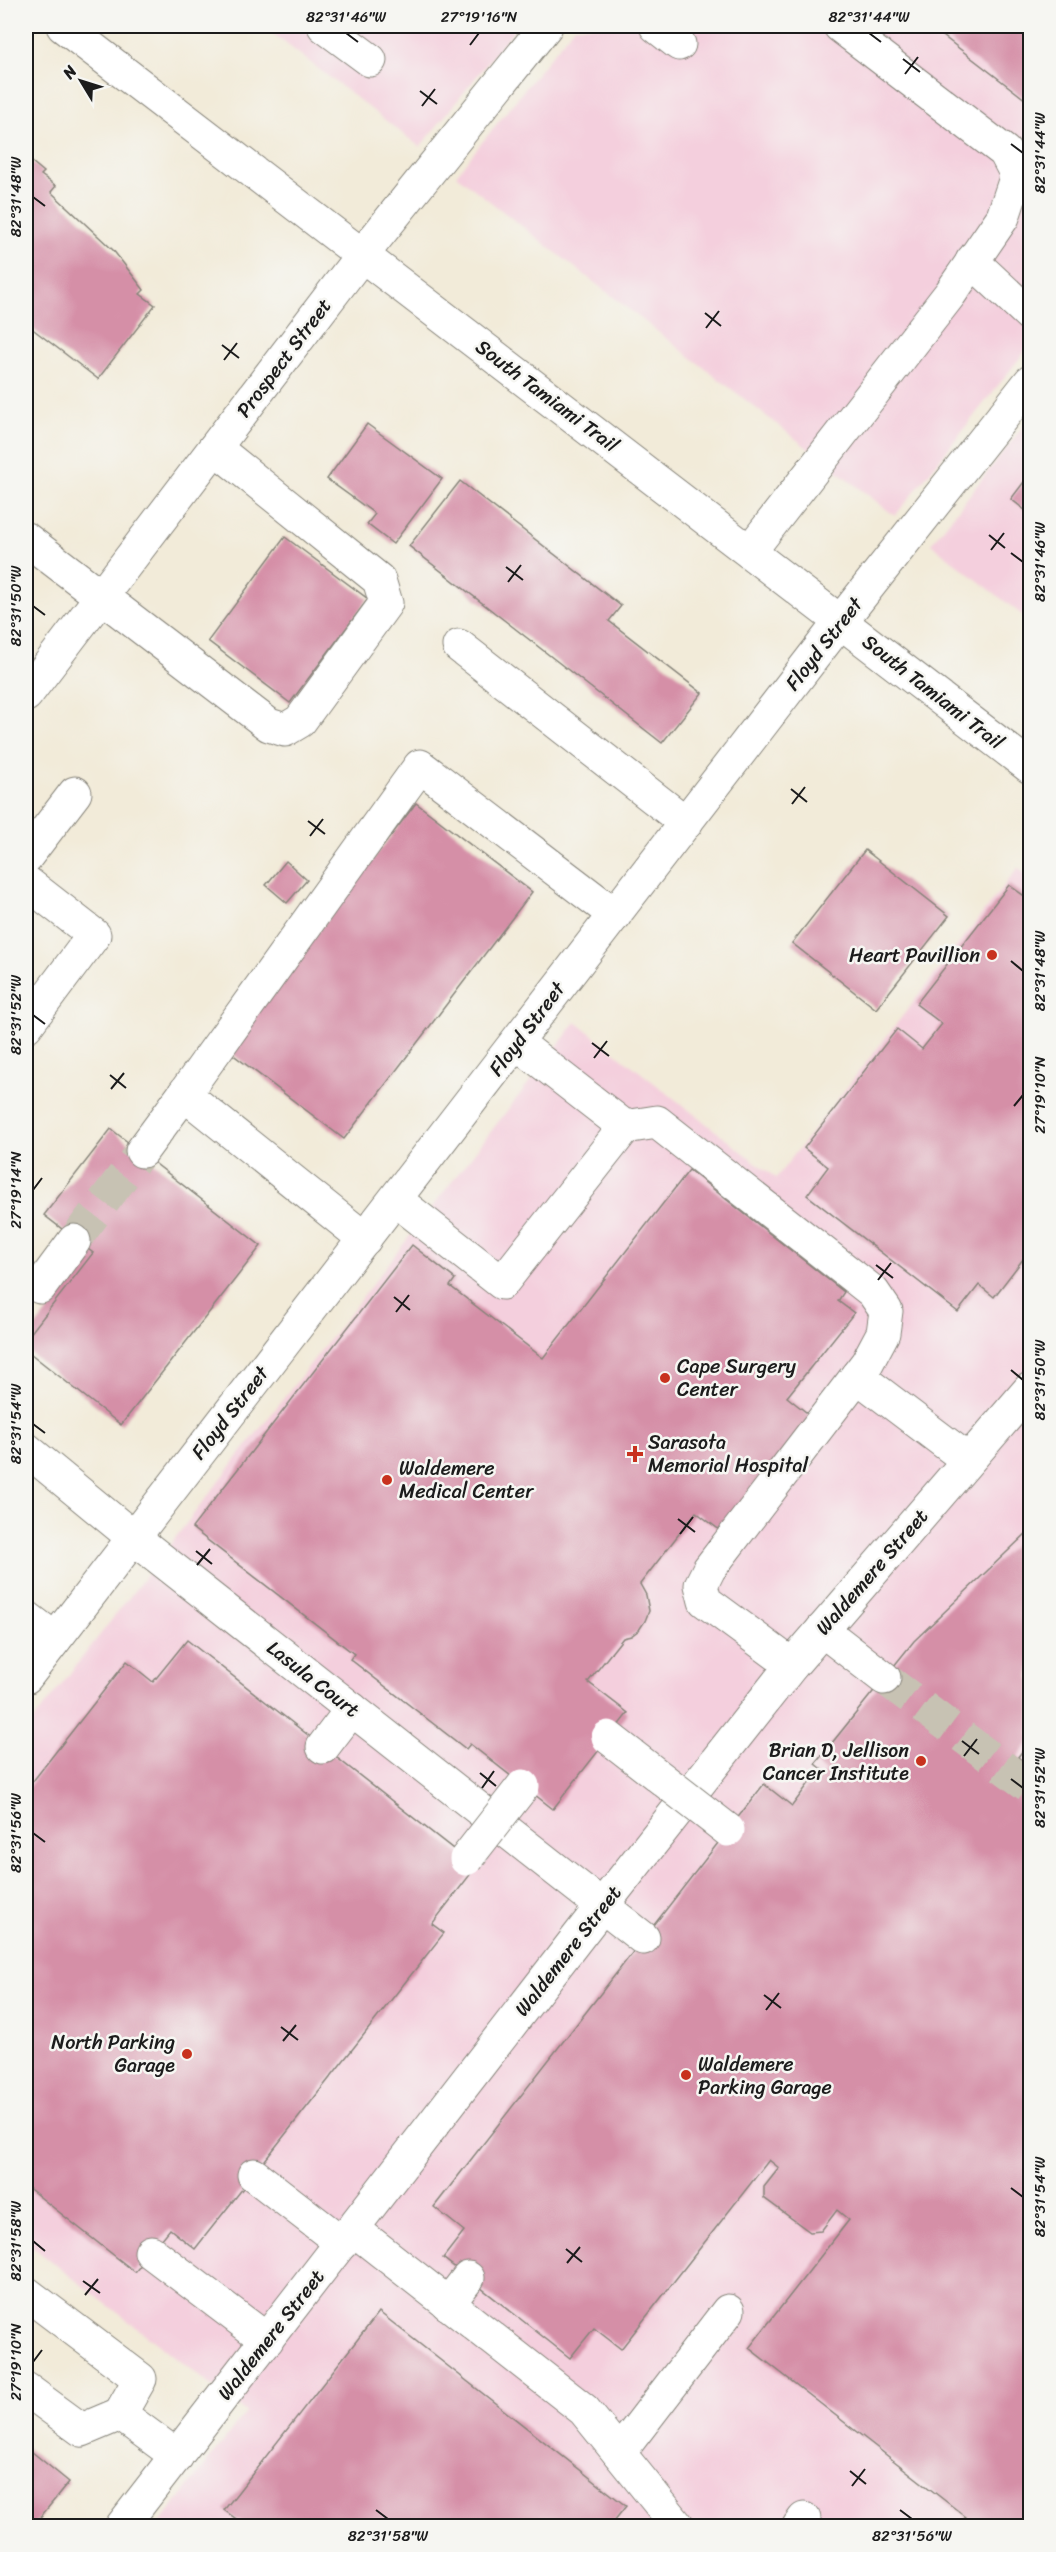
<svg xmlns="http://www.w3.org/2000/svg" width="1056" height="2552" font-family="Sriracha,sans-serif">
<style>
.built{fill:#f4cfdd}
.building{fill:#d58fa7}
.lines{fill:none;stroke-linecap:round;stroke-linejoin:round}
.minor-tunnel{stroke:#c7c2b3;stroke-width:33;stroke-dasharray:33 16;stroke-linecap:butt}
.minor-casing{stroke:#87847a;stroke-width:35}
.major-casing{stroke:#87847a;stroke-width:35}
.minor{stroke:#fff;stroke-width:33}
.major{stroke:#fff;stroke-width:33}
.minor-bridge-casing{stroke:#87847a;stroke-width:35;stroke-linecap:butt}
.minor-bridge{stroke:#fff;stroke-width:33}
.ticks{fill:none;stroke:#1c1c1c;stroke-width:2}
.poi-dot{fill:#c8321e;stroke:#f6f6f2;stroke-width:2}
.labels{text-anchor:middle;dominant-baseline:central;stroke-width:5;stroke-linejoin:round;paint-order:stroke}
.street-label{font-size:20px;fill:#1c1c1c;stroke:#f6f6f2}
.poi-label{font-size:20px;fill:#1c1c1c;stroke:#f6f6f2;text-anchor:start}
.neatline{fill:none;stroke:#1c1c1c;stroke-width:2}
.ticks-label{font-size:15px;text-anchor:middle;fill:#1c1c1c}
</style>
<rect width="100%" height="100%" fill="#f6f6f2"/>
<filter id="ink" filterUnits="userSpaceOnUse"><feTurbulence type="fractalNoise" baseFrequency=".0167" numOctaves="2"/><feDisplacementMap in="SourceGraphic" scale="12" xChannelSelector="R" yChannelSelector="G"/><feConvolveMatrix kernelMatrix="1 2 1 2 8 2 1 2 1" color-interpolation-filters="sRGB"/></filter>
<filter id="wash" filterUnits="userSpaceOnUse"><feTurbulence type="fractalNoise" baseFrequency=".008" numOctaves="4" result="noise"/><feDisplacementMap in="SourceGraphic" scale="24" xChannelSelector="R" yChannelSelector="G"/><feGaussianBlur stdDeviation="1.35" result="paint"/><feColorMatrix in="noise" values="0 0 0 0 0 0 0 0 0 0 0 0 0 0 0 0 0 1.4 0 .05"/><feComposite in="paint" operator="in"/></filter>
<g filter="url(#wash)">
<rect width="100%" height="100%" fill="#f2ebd9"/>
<g class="built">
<path d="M263 26H517L420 147Z"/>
<path d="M575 26H1030V345L895 516 456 175Z"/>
<path d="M1030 418V621L931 544Z"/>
<path d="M1018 868 1030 877V2526H158L246 2412 26 2242V1730L576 1022 776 1178Z"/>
</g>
<g id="blocks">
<g class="building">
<path d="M930 26H1030V103Z"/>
<path d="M26 157 44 172 41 175 56 186 51 192 113 250 144 290 140 294 155 305 98 379 26 324Z"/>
<path d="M367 424 442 479 393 544 367 524 375 514 327 479Z"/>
<path d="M1030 474V514L1011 499Z"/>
<path d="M460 481 621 606 609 621 702 693 662 743 409 546Z"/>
<path d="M285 537 368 599 290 703 208 641Z"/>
<path d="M416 803 532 892 344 1139 227 1050Z"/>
<path d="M865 850 949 916 876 1009 792 943Z"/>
<path d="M286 861 307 880 287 903 266 885Z"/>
<path d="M1009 885 1030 900 1027 904 1030 907V1250L994 1297 979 1285 958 1312 807 1195 828 1167 804 1148 897 1029 922 1049 942 1024 916 1004Z"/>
<path d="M111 1129 261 1246 121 1425 26 1350V1339L93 1253 44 1215Z"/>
<path d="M689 1170 844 1292 838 1301 854 1313 787 1397 831 1432 742 1547 696 1512 640 1584 646 1595 649 1611 645 1621 639 1630 631 1636 623 1638 588 1682 628 1713 553 1809 470 1744 466 1749 350 1659 354 1654 192 1528 412 1245 455 1279 450 1286 543 1358Z"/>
<path d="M1030 1530V1741L1018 1757 1030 1767V2526H958L966 2517 749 2348 849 2220 837 2210 821 2231 810 2232 764 2198V2187L779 2168 769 2160 621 2349 594 2328 570 2358 443 2258 464 2231 434 2207 764 1784 792 1806 813 1778 818 1781 825 1772 815 1764 914 1641Z"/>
<path d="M187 1640 476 1867 432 1924 444 1933 195 2249 170 2229 135 2272 26 2186V1790L127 1661 153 1682Z"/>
<path d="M379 2312 626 2506 610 2526H246L224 2510Z"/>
<path d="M26 2447 69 2482 33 2526H26Z"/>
</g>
</g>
</g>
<g filter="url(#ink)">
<use href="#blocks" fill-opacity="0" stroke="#87847a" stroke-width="1.5"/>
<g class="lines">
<g class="minor-tunnel">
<path d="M74 1241 142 1151"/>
<path d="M884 1678 1030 1787"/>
</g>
<defs>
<g id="minor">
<path d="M324 26 370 60"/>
<path d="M656 26 679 44"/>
<path d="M972 261 1030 315"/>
<path d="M26 539 269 725 285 730 300 721 386 603 379 580 215 448"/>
<path d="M750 551 950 294 1003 217 1017 175 1005 152 840 26"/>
<path d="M459 646 686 823"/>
<path d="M26 695 362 255 546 26"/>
<path d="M26 857 75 793"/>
<path d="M26 882 94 935 26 1026"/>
<path d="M625 1127 657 1122 873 1292 886 1311 883 1333 867 1363 709 1569 701 1585 705 1601 792 1665"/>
<path d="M142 1151 184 1094"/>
<path d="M396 1200 502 1283 625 1127 517 1043"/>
<path d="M365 1239 184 1094 420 766 615 915"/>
<path d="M40 1287 74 1241"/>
<path d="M857 1376 968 1460"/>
<path d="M26 1449 134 1538 643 1938"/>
<path d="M26 1617 55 1639"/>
<path d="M822 1630 884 1678"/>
<path d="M26 1677 841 621 1030 382"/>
<path d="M323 1747 352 1709"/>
<path d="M254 2175 342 2243"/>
<path d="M353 2229 584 2410 678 2526"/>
<path d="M151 2252 267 2340"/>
<path d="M26 2293 140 2379 120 2414 177 2456"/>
<path d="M448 2304 468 2278"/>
<path d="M26 2389 82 2430 120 2414"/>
<path d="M619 2453 728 2311"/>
<path d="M122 2526 602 1906 792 1665 1030 1389"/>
<path d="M799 2526 804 2519"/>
</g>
<path id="major" d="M63 26 1030 767"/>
</defs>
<use href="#minor" class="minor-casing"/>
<use href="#major" class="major-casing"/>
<use href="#minor" class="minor"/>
<use href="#major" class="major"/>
<defs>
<g id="minor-bridge">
<path d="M608 1737 728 1830"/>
<path d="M466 1859 523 1786"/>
</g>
</defs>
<use href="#minor-bridge" class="minor-bridge-casing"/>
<use href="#minor-bridge" class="minor-bridge"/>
</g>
</g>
<path class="ticks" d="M346 33 358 42M869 33 881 42M470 45 479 33M903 59 920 72M905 74 918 57M420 91 437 104M422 106 435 89M1011 144 1023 153M33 197 45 206M705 313 721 326M706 328 719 311M222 345 239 358M224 360 237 343M989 535 1005 548M991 550 1004 533M1011 553 1023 562M506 567 523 580M508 582 521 565M33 606 45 615M791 789 807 802M792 804 805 787M308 821 325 834M310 836 323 819M1011 961 1023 971M33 1015 45 1024M592 1043 609 1056M594 1058 607 1041M110 1075 126 1088M111 1089 124 1073M1014 1106 1023 1095M33 1190 42 1178M876 1265 893 1278M878 1280 891 1263M394 1297 410 1310M396 1312 409 1295M1011 1370 1023 1380M33 1424 45 1433M678 1519 695 1532M680 1534 693 1517M196 1551 212 1564M197 1565 210 1549M962 1741 979 1754M964 1756 977 1739M480 1773 496 1786M1011 1779 1023 1788M482 1788 494 1771M33 1833 45 1842M764 1995 781 2008M766 2010 779 1993M281 2027 298 2040M283 2041 296 2025M1011 2188 1023 2197M33 2241 45 2251M566 2249 582 2262M567 2263 580 2247M83 2281 100 2293M85 2295 98 2279M33 2362 42 2350M850 2471 866 2484M852 2486 865 2469M376 2510 388 2519M900 2510 912 2519"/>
<g class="poi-dot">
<circle cx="992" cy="955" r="6"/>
<circle cx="665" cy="1378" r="6"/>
<path d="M632 1445h6v6h6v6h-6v6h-6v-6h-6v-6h6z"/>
<circle cx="387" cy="1480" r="6"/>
<circle cx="921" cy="1761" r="6"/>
<circle cx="187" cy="2054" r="6"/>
<circle cx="686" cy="2075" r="6"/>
</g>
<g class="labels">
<g class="street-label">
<text transform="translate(284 358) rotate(-53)">Prospect Street</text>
<text transform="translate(547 396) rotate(37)">South Tamiami Trail</text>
<text transform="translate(824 644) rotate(-52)">Floyd Street</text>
<text transform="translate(933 692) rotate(38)">South Tamiami Trail</text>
<text transform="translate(527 1029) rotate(-53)">Floyd Street</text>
<text transform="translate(230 1413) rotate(-52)">Floyd Street</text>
<text transform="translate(872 1572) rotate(-49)">Waldemere Street</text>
<text transform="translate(313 1679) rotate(38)">Lasula Court</text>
<text transform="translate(568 1951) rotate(-52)">Waldemere Street</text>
<text transform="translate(271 2335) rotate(-52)">Waldemere Street</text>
</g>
<g class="poi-label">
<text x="980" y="955" text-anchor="end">Heart Pavillion</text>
<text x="677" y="1366">Cape Surgery<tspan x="677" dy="23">Center</tspan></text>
<text x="648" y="1442">Sarasota<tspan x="648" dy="23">Memorial Hospital</tspan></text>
<text x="399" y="1468">Waldemere<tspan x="399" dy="23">Medical Center</tspan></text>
<text x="909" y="1750" text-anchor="end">Brian D, Jellison<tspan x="909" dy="23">Cancer Institute</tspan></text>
<text x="175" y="2042" text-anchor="end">North Parking<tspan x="175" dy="23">Garage</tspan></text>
<text x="698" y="2064">Waldemere<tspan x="698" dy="23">Parking Garage</tspan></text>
</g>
</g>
<rect width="1056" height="2552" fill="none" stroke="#f6f6f2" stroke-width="66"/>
<g transform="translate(81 81) rotate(308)" stroke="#f6f6f2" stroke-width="4.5" paint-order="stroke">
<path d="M0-4.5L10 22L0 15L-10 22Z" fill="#1c1c1c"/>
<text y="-9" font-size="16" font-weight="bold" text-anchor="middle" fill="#1c1c1c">N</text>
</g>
<rect x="33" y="33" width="990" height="2486" class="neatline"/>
<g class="ticks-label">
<text x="346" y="22">82°31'46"W</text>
<text x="479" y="22">27°19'16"N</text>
<text x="869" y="22">82°31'44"W</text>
<text transform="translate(1040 153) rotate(-90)" y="5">82°31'44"W</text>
<text transform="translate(16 197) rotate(-90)" y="5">82°31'48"W</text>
<text transform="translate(1040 562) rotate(-90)" y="5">82°31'46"W</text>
<text transform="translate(16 606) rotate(-90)" y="5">82°31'50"W</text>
<text transform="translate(1040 971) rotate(-90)" y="5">82°31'48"W</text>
<text transform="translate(16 1015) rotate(-90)" y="5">82°31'52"W</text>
<text transform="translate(1040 1095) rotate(-90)" y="5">27°19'10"N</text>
<text transform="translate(16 1190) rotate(-90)" y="5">27°19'14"N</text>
<text transform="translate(1040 1380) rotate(-90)" y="5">82°31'50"W</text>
<text transform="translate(16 1424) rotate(-90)" y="5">82°31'54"W</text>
<text transform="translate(1040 1788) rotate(-90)" y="5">82°31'52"W</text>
<text transform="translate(16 1833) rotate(-90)" y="5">82°31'56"W</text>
<text transform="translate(1040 2197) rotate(-90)" y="5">82°31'54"W</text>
<text transform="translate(16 2241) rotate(-90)" y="5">82°31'58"W</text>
<text transform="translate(16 2362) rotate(-90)" y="5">27°19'10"N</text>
<text x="388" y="2541">82°31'58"W</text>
<text x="912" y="2541">82°31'56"W</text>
</g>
</svg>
